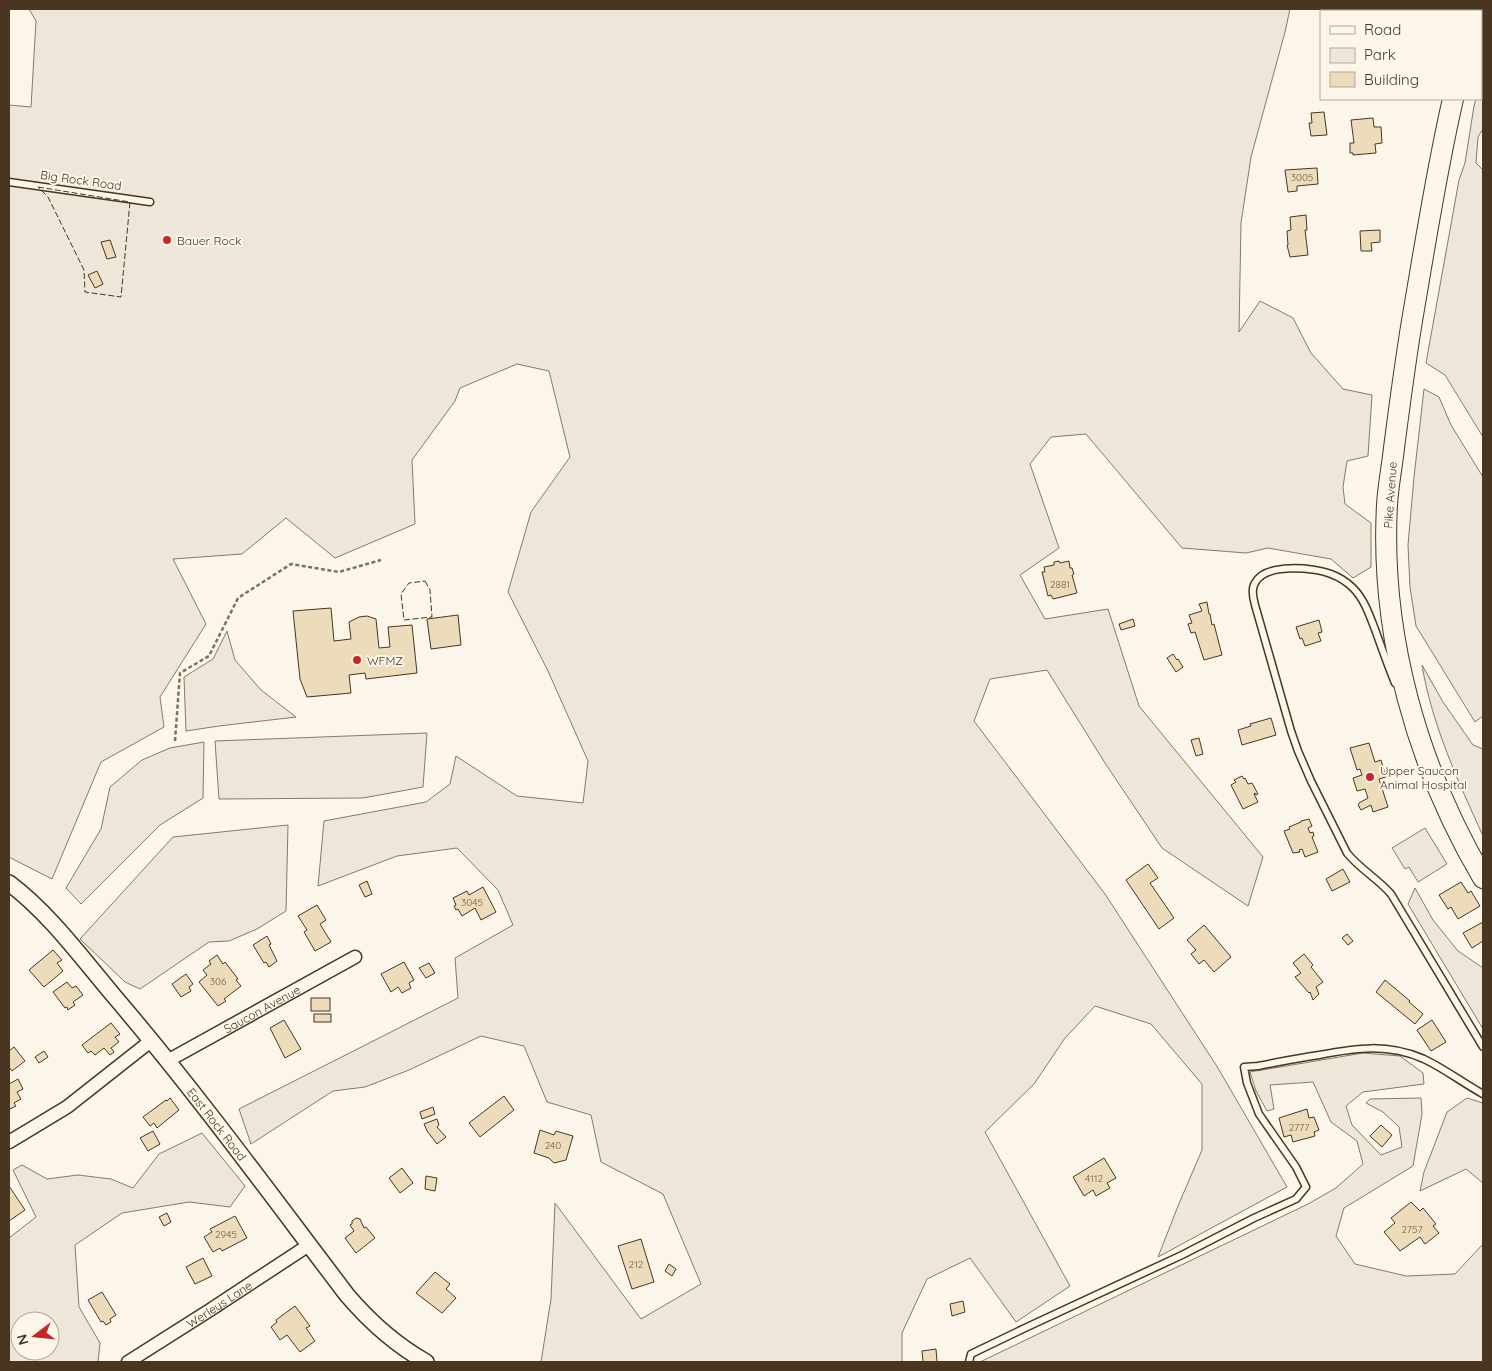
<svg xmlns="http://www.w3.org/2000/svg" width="1492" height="1371" font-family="Quicksand,sans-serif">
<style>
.green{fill:#ede6d9;stroke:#887966;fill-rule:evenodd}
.parking{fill:#ede7d9;stroke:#887966}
.building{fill:#ecdcbc;stroke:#4a3520}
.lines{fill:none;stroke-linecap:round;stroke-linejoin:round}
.service-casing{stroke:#4a3520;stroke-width:9}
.minor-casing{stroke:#4a3520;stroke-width:15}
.tertiary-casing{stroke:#4a3520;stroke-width:18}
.secondary-casing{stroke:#4a3520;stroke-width:20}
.primary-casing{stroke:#4a3520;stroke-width:22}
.path{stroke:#7f6f5c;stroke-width:2.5;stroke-dasharray:4 2.5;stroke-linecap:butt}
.service{stroke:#fbf6e9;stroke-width:6}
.minor{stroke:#fbf6e9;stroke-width:12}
.tertiary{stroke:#fbf6e9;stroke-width:15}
.secondary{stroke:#fbf6e9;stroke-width:18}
.primary{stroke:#fbf6e9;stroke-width:20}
.fence{stroke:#4a3520;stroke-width:1;stroke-dasharray:6 2.5;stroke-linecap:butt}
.poi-dot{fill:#c62828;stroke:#fbf6e9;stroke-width:2}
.labels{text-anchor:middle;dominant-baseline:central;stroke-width:4;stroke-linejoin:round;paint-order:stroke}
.number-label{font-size:10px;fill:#725f47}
.street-label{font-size:12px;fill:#4a3520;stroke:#fbf6e9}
.poi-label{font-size:12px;fill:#4a3520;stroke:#fbf6e9;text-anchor:start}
</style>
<rect width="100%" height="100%" fill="#fbf6e9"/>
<g class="green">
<path d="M29 9H1290L1285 32 1251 157 1241 223 1239 332 1260 301 1293 318 1311 353 1343 389 1372 395 1368 456 1347 461 1343 487 1345 504 1371 523V567L1353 578 1331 559 1268 548 1246 553 1182 548 1086 434 1051 437 1030 464 1059 548 1020 575 1045 619 1108 609 1139 706 1263 857 1248 906 1162 848 1105 763 1047 670 990 679 974 721 1105 894 1218 1068 1287 1187 1158 1257 1178 1206 1202 1150V1084L1151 1024 1095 1006 1065 1038 1034 1084 985 1132 1070 1286 1016 1322 970 1258 927 1279 902 1333V1362H541L551 1299 555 1203 641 1319 701 1284 663 1194 601 1162 591 1115 547 1102 524 1046 481 1036 409 1070 365 1087 333 1091 251 1144 239 1109 458 998 455 958 513 925 498 890 457 848 397 856 318 886 324 821 426 802 450 784 456 756 517 796 583 803 588 761 548 671 508 592 531 512 570 457 549 371 517 364 460 388 455 401 412 460 415 524 335 558 286 518 242 554 173 559 206 624 160 697 164 727 101 762 52 879 9 857V105L31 107 36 21Z"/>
<path d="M1483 81V129L1478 137 1476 163 1483 170V437L1445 375 1426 363 1459 180 1465 163 1474 106 1476 99H1481V84Z"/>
<path d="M1424 389 1439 397 1451 425 1483 477V716L1475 722 1416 626 1410 587 1408 545 1414 477Z"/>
<path d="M227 631 235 660 261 690 296 717 219 726 186 731 184 677 213 659Z"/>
<path d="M1422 665 1443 702 1473 745 1483 749V836C1458 781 1432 725 1422 665Z"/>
<path d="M204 742 203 798 160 825 81 904 66 888 101 829 110 787 142 760 170 748Z"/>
<path d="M288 825 286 911 257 929 229 941 209 942 140 989 125 982 80 939 173 837Z"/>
<path d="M1415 888 1433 920 1458 951 1483 968V1029L1408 904Z"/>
<path d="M1363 1053 1400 1056 1423 1073 1424 1084 1363 1092 1346 1106 1352 1125 1381 1155 1402 1147 1399 1127 1383 1112 1366 1103 1370 1099 1421 1098 1422 1114 1413 1166 1344 1208 1336 1236 1355 1264 1406 1276 1455 1274 1483 1244V1362H980L1308 1204 1336 1188 1363 1164 1357 1141 1331 1122 1313 1082 1270 1085 1274 1109 1267 1111 1256 1091 1250 1072Z"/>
<path d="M1467 1098 1483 1103V1183L1466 1169 1420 1191 1424 1172 1447 1112Z"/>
<path d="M202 1133 245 1186 230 1207 189 1202 122 1213 75 1245 79 1307 100 1343 98 1362H9V1238L36 1217 13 1170 22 1165 47 1179 78 1175 111 1179 133 1188 159 1154ZM20 1321H50V1351H20Z"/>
</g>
<g class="parking">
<path d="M427 733 423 787 363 798 219 799 215 741Z"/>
<path d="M1425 828 1447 864 1418 882 1409 867 1405 869 1392 848Z"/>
</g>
<g class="building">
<path d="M1324 112 1327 135 1311 136 1309 123H1312L1311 113Z"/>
<path d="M1373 118 1374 127H1381L1382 143 1375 144 1376 153 1353 155V153H1350V143H1354L1351 120Z"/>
<path d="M1317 168 1318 184 1297 186V191L1288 192 1285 170Z"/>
<path d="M1306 215 1307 230H1305L1308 255 1290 257 1287 245H1288L1287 231 1291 230 1290 217Z"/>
<path d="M1380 230V242L1371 243 1372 251H1361L1360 231Z"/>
<path d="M110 240 116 257 107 259 101 242Z"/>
<path d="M97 271 103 284 95 288 88 275Z"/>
<path d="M1059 561 1060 563 1069 561 1070 568H1072L1074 574 1072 575 1077 593 1053 599 1051 595 1048 596 1042 572H1045L1044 567 1054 565V562Z"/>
<path d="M1207 602 1209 614H1210L1212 625 1214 624 1222 655 1204 660 1195 632 1191 633 1188 624 1192 623 1189 615 1202 611 1199 604Z"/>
<path d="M331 608 334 641 351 639 349 622 359 617 367 616 376 619 379 648 390 647 388 627 412 625 417 673 366 679 365 673 349 675 351 693 307 697 300 679 293 611Z"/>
<path d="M458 615 461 645 431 649 427 619Z"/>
<path d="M1133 619 1135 626 1121 630 1119 624Z"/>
<path d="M1319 620 1322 632 1318 633 1321 641 1305 646 1302 638 1300 639 1296 627Z"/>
<path d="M1173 654 1177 660 1178 659 1183 667 1176 672 1167 658Z"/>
<path d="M1271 718 1276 735 1242 745 1238 730 1251 726 1250 724Z"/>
<path d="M1199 738 1203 754 1196 756 1191 740Z"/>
<path d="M1369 743 1375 762 1381 760 1386 777 1379 779 1388 807 1373 812 1371 805 1361 810 1358 805 1359 804V803L1368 798 1365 789 1357 791 1353 778 1362 775 1360 769 1357 770 1350 748Z"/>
<path d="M1242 776 1244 779 1245 778 1248 784 1252 783 1258 794 1256 795 1255 793 1254 794 1258 802 1243 809 1231 785 1236 782 1234 780Z"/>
<path d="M1309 819 1312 826 1308 828 1310 833 1313 832 1314 836 1312 837 1318 852 1305 857 1302 849 1299 850 1300 852 1293 853 1284 831 1290 829 1289 827 1301 822V821Z"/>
<path d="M1148 864 1158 878 1150 883 1174 918 1159 929 1126 880Z"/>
<path d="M1343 869 1350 882 1332 891 1326 879Z"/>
<path d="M367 881 372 894 365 897 359 885Z"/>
<path d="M1461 882 1468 893 1471 891 1480 906 1458 919 1451 907 1448 909 1439 895Z"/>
<path d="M483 887 496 912 481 920 475 908 462 916 458 909 456 910 454 906 456 905 453 898 467 891 469 895Z"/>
<path d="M317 905 326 920 320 924 331 942 315 951 304 932 307 930 298 916Z"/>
<path d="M1483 922V941L1472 948 1463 933Z"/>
<path d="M1204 925 1231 957 1214 972 1204 960 1199 964 1191 954 1196 950 1187 940Z"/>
<path d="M1347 934 1353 941 1348 945 1342 938Z"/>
<path d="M267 936 271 944 269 945 277 961 269 967 266 962 264 963 253 945Z"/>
<path d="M53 950 62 960 57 963 63 971 44 987 29 970Z"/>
<path d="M1304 954 1313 965 1311 967 1323 982 1316 987 1319 994 1313 1000 1310 992 1309 993 1295 977 1301 973 1293 963Z"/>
<path d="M217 955 223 964 225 962 238 979 236 980 241 986 224 999 226 1001 218 1006 199 982 207 975 203 970 211 964 209 961Z"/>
<path d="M404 962 414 980 409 983 411 988 402 993 398 987 391 992 381 974Z"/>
<path d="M429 963 435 973 426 978 419 968Z"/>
<path d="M186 974 193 984 189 987 191 991 181 997 172 984Z"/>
<path d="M1385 980 1410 1001 1409 1002 1423 1014 1415 1024 1376 992Z"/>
<path d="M67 982 72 988 76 986 83 995 73 1002 75 1005 68 1010 67 1007 65 1008 53 992Z"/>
<rect x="311" y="998" width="19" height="13"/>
<rect x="314" y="1014" width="17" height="8"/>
<path d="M284 1020 301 1049 285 1058 270 1028Z"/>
<path d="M1432 1020 1446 1042 1431 1051 1417 1030Z"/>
<path d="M111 1023 120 1034 115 1037 119 1042 111 1048 114 1052 110 1055 104 1048 95 1055 91 1051 88 1053 82 1045Z"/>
<path d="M14 1047 25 1061 12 1071 9 1067V1051Z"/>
<path d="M44 1051 48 1057 39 1063 35 1057Z"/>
<path d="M18 1079 23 1089 17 1092 21 1099 14 1103 16 1106 10 1109 9 1107V1084Z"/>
<path d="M504 1096 514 1110 480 1137 469 1123Z"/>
<path d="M170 1098 179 1110 157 1128 154 1123 150 1126 143 1117 166 1100 167 1101Z"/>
<path d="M433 1107 435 1114 422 1119 420 1112Z"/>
<path d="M1307 1109 1309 1118 1314 1117 1319 1130 1314 1132 1315 1136 1293 1142 1291 1135 1284 1137 1279 1118Z"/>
<path d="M437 1119 439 1125 437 1127 446 1137 437 1144 427 1131 424 1124Z"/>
<path d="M1381 1125 1392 1135 1382 1147 1370 1136Z"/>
<path d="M540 1130 554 1135 556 1131 573 1136 566 1160 554 1163 549 1158 534 1153Z"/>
<path d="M153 1131 160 1144 148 1151 140 1138Z"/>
<path d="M1104 1158 1116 1178 1107 1183 1110 1188 1096 1196 1093 1190 1084 1196 1073 1177Z"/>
<path d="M402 1168 413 1183 400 1193 389 1178Z"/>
<path d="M426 1176 437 1178 435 1191 425 1189Z"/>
<path d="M9 1186 25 1210 9 1221Z"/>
<path d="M1411 1202 1420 1211 1423 1208 1436 1224 1433 1226 1439 1233 1425 1244 1420 1237 1400 1251 1384 1232 1395 1223 1391 1218Z"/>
<path d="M167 1213 171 1222 164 1226 159 1217Z"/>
<path d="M235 1216 247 1238 222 1251 220 1248 213 1252 204 1237 212 1232 210 1229Z"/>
<path d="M356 1218 360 1219 364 1228 366 1227 375 1238 356 1253 345 1238 354 1231 350 1225 352 1224V1221Z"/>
<path d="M641 1239 654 1282 632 1289 618 1246Z"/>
<path d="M203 1258 212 1276 195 1284 186 1267Z"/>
<path d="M669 1264 676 1269 672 1276 665 1271Z"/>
<path d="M435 1272 450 1284 446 1289 456 1298 442 1313 416 1293Z"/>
<path d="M102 1292 116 1315 110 1319 111 1322 106 1325 103 1321 101 1322 88 1300Z"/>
<path d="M963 1301 965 1312 952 1316 950 1304Z"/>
<path d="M295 1306 310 1326 306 1328 315 1341 300 1352 287 1335 280 1340 271 1327 277 1322 276 1320Z"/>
<path d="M936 1349 937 1362H923L922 1351Z"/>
</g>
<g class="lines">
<defs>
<g id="service">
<path d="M9 182 150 202"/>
<path d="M1395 683C1388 666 1382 649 1376 632 1370 617 1365 600 1353 588 1347 582 1339 577 1331 574 1313 567 1265 563 1255 583 1251 589 1253 598 1255 605L1291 731 1298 751 1311 781 1347 853C1360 869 1378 879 1391 894L1483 1047"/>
<path d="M969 1362 971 1354 1025 1328 1182 1255 1254 1218 1296 1199 1306 1187 1296 1167 1259 1114 1247 1083 1244 1067 1258 1066C1278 1062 1298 1058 1319 1055 1356 1048 1387 1043 1424 1059 1445 1069 1463 1083 1483 1094"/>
</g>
<g id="minor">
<path id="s1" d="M169 1060 355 957"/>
<path d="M9 1142 67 1107 152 1040"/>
<path id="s2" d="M128 1362 210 1310 309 1245"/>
</g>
<g id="tertiary">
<path d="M1401 9 1409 11"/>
<path id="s3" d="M9 883C50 914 81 957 114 996 196 1092 271 1195 347 1295 370 1322 396 1345 426 1362"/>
</g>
<path id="secondary" d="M1481 32H1483"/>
<g id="primary">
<path d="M1480 11 1481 9"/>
<path d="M1453 99C1437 168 1426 239 1414 309 1406 355 1400 402 1394 448 1392 467 1388 486 1387 505 1380 635 1417 766 1483 878"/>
</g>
</defs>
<use href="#service" class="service-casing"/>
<use href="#minor" class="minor-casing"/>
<use href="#tertiary" class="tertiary-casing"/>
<use href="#secondary" class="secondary-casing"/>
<use href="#primary" class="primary-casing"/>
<path class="path" d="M175 741 180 673 209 656 238 598 291 564 339 572 381 560"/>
<use href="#service" class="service"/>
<use href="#minor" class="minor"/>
<use href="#tertiary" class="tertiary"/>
<use href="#secondary" class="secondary"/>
<use href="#primary" class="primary"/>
<g class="fence">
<path d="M38 187 130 202 121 297 85 292 84 270 48 197Z"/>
<path d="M425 581 430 590 432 617 404 620 401 594 409 583Z"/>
</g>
</g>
<g class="poi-dot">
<circle cx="167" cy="240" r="5"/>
<circle cx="357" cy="660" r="5"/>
<circle cx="1370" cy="777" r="5"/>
</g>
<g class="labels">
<g class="number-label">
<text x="1302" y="177">3005</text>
<text x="1060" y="584">2881</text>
<text x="472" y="902">3045</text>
<text x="218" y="981">306</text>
<text x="1299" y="1127">2777</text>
<text x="553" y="1145">240</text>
<text x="1094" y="1178">4112</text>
<text x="1412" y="1229">2757</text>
<text x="226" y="1234">2945</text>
<text x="636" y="1264">212</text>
</g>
<g class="street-label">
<text transform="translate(81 180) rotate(8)">Big Rock Road</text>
<text transform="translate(1390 495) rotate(-86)">Pike Avenue</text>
<text stroke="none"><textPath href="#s1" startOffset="106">Saucon Avenue</textPath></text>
<text stroke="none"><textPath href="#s3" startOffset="319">East Rock Road</textPath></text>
<text stroke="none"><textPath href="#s2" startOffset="108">Werleys Lane</textPath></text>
</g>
<g class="poi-label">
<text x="177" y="240">Bauer Rock</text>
<text x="367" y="660">WFMZ</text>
<text x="1380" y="770">Upper Saucon<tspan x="1380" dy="14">Animal Hospital</tspan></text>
</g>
</g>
<rect width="1492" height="1371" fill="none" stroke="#4a3520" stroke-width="20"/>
<rect x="1320" y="10" width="162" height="90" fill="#fbf6e9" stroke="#b4a999"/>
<rect x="1330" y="26" width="25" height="8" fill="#fbf6e9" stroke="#b4a999"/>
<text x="1364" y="35" font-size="15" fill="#4a3520">Road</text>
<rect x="1330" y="48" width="25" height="15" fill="#ede6d9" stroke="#b4a999"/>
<text x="1364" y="60" font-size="15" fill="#4a3520">Park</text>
<rect x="1330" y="72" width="25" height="15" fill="#ecdcbc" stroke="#b4a999"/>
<text x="1364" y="85" font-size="15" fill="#4a3520">Building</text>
<g transform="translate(35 1336) rotate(254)"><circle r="24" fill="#fbf6e9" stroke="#b4a999"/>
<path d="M0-4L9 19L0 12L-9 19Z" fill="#c62828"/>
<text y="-8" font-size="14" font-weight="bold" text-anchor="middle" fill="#4a3520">N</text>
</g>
</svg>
